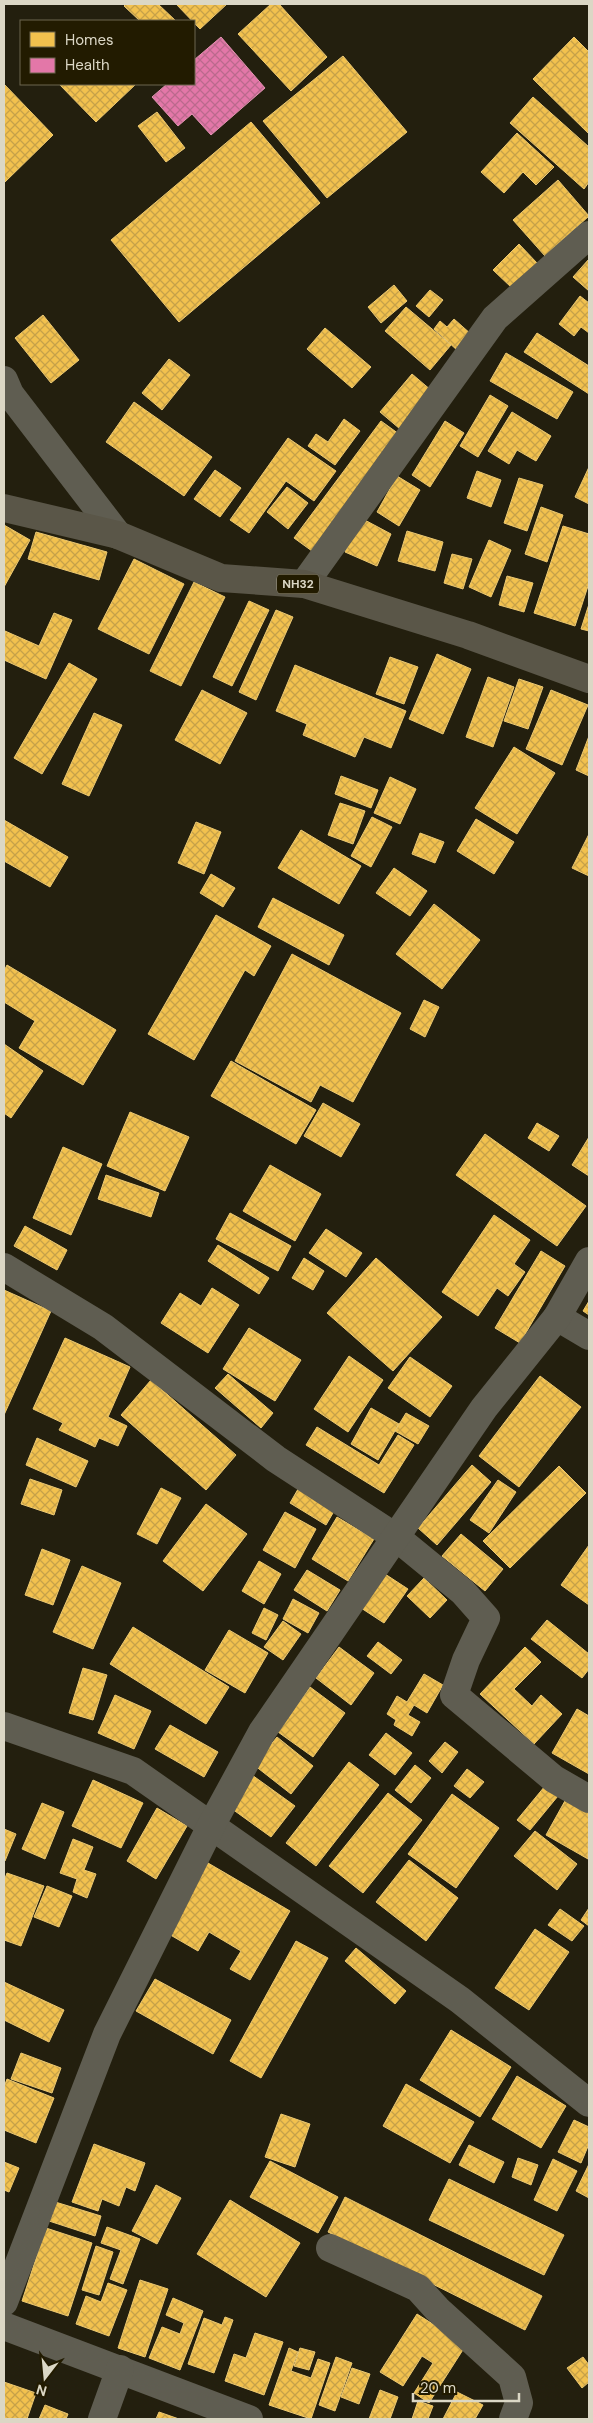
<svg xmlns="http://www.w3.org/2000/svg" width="593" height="2423" font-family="'DM Sans',sans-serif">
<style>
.homes{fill:url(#homes-cross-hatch);stroke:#ebc872}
.health{fill:url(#health-cross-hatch);stroke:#e194b1}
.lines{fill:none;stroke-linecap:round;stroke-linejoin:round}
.street{stroke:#5f5d51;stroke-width:28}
.primary{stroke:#5a5648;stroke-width:28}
.labels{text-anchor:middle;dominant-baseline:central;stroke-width:5;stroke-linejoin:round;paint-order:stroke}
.shield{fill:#221b00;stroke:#a49f8a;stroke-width:1}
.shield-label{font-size:12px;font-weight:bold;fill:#dbd7c5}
</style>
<defs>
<pattern id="homes-cross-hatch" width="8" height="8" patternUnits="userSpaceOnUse" patternTransform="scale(1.25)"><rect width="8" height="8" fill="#f2c14e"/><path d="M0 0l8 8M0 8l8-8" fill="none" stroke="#c6a149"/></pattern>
<pattern id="health-cross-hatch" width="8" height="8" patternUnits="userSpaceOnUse" patternTransform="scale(1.25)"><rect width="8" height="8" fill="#e377a8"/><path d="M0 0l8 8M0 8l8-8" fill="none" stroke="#bb698d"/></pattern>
</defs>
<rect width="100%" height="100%" fill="#231f0e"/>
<g class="homes">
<path d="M126 4H158L176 21H140L124 6Z"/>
<path d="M176 4H227L200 29Z"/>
<path d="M271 4H279L327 57 291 91 238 34Z"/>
<path d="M574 37 589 52V134L533 79Z"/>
<path d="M343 56 407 132 327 198 263 121Z"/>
<path d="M4 84 53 135 4 183Z"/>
<path d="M59 84H136L96 122Z"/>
<path d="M533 97 589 147V182L584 189 510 123Z"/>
<path d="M157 112 185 148 166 162 138 126Z"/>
<path d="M251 122 320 203 179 322 111 240Z"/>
<path d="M517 133 554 167 536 185 523 172 504 193 481 172Z"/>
<path d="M558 180 589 216 545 256 513 220Z"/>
<path d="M519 244 537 263 512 288 493 270Z"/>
<path d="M589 259V291L573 277Z"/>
<path d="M394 285 407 301 381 323 368 307Z"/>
<path d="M430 290 443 300 429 317 416 306Z"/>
<path d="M580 296 589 303V333L581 327 574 336 559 324Z"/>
<path d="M406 307 451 345 430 370 385 331Z"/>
<path d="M43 315 79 360 51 383 15 338Z"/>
<path d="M454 319 472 335 458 351 434 329 440 321 447 327Z"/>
<path d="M325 328 371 367 352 388 307 349Z"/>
<path d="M537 333 589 366V394L524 352Z"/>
<path d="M506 353 573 392 557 419 490 381Z"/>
<path d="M169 359 190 375 162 410 142 393Z"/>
<path d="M412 374 432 391 400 429 380 412Z"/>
<path d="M490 395 508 406 478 457 460 446Z"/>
<path d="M134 402 212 457 184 496 106 442Z"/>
<path d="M512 412 551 436 536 461 517 450 509 464 488 451Z"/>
<path d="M344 419 360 431 335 465 308 446 316 434 328 442Z"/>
<path d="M381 421 399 434 312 551 294 538Z"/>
<path d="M445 421 464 433 430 487 412 475Z"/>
<path d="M288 438 336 471 314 501 286 481 249 533 230 520Z"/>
<path d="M589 467V504L575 497Z"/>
<path d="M215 470 241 488 220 517 194 499Z"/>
<path d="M477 471 501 480 491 507 467 498Z"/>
<path d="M397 476 420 490 399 526 377 512Z"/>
<path d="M519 478 543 485 527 531 504 523Z"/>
<path d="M287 487 308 503 288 529 267 512Z"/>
<path d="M541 507 563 515 547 562 525 554Z"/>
<path d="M361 518 391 534 377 566 345 552Z"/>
<path d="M4 525 30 540 4 587Z"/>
<path d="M563 526 589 534V583L575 626 534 613Z"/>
<path d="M407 531 443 542 435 571 398 561Z"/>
<path d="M36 532 107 552 99 580 28 559Z"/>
<path d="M489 540 511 550 491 597 469 587Z"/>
<path d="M452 554 472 559 463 589 444 583Z"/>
<path d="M134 559 184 584 149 654 98 629Z"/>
<path d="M507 576 533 583 524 612 499 605Z"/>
<path d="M194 582 225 597 181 686 150 671Z"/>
<path d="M249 601 269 610 232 686 213 677Z"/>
<path d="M589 604V631L581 629Z"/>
<path d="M276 610 293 617 256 700 239 692Z"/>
<path d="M54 613 72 620 46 679 4 660 5 631 39 646Z"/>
<path d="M437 654 471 669 443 734 409 719Z"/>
<path d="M390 657 418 667 404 704 376 694Z"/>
<path d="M69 663 97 679 42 774 14 758Z"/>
<path d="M295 665 406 711 391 748 364 737 355 757 303 735 307 724 276 711Z"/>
<path d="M488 677 514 687 493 747 466 737Z"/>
<path d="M519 679 543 687 528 729 504 721Z"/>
<path d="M202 690 247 713 220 764 175 740Z"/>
<path d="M551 690 588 705 562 765 526 749Z"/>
<path d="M94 713 122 725 89 796 62 784Z"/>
<path d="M589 736V776L576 770Z"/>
<path d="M514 747 555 773 517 834 475 808Z"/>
<path d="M341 776 378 790 371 808 335 794Z"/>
<path d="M390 777 416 789 400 824 374 813Z"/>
<path d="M340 803 365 811 353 844 328 835Z"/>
<path d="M372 817 392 827 371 867 351 856Z"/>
<path d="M476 819 514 842 494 874 457 851Z"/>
<path d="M4 820 68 857 50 887 4 861Z"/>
<path d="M196 822 221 832 204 874 178 863Z"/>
<path d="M301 830 361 866 339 904 278 868Z"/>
<path d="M420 833 444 842 435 863 412 854Z"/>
<path d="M589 834V876L572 868Z"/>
<path d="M394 868 427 891 410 916 376 893Z"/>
<path d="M211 874 235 888 223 907 200 893Z"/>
<path d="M273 898 344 935 329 965 258 927Z"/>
<path d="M434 904 480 940 442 989 396 954Z"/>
<path d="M216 915 271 946 254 976 245 970 194 1060 148 1034Z"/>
<path d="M292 954 401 1013 353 1102 320 1085 311 1102 235 1061Z"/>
<path d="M7 965 116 1030 83 1085 19 1048 35 1021 4 1002V971Z"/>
<path d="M424 1000 439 1007 425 1037 410 1029Z"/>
<path d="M4 1044 43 1071 11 1118 4 1113Z"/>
<path d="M231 1061 316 1110 296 1144 211 1096Z"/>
<path d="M323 1103 360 1124 341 1157 304 1136Z"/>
<path d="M130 1112 189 1137 165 1191 107 1166Z"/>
<path d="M537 1123 559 1136 549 1151 528 1138Z"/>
<path d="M485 1134 586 1206 557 1246 456 1175Z"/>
<path d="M589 1137V1176L572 1165Z"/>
<path d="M63 1147 102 1164 71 1235 33 1218Z"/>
<path d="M270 1165 321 1194 295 1241 243 1211Z"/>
<path d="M106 1175 159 1193 151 1217 98 1199Z"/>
<path d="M230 1213 291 1246 278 1271 216 1239Z"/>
<path d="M494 1215 530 1240 514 1264 525 1272 508 1296 497 1288 478 1316 442 1292Z"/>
<path d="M25 1226 67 1250 57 1270 14 1246Z"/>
<path d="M326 1229 362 1253 346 1277 309 1253Z"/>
<path d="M218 1245 269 1278 259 1294 208 1261Z"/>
<path d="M541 1251 565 1266 520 1343 495 1328Z"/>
<path d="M304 1258 324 1271 313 1290 292 1278Z"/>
<path d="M376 1258 442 1317 393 1371 327 1313Z"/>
<path d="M212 1288 239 1305 208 1353 161 1323 180 1293 201 1306Z"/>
<path d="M4 1290 51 1311 4 1415Z"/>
<path d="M589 1301V1315L583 1311Z"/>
<path d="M249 1328 301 1360 275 1401 223 1369Z"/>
<path d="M65 1338 130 1367 108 1417 127 1426 118 1446 99 1438 95 1447 59 1430 63 1423 33 1409Z"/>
<path d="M349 1356 383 1380 348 1432 314 1409Z"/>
<path d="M410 1357 452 1386 430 1417 388 1388Z"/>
<path d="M228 1374 273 1413 261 1428 215 1388Z"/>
<path d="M540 1376 581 1407 519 1487 479 1456Z"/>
<path d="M151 1380 236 1455 206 1490 121 1415Z"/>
<path d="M371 1408 399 1424 378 1460 351 1444Z"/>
<path d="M406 1413 429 1426 418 1444 395 1431Z"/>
<path d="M317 1427 379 1465 398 1435 414 1445 384 1493 306 1445Z"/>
<path d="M37 1438 88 1461 76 1487 26 1465Z"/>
<path d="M472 1465 491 1482 437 1545 418 1528Z"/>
<path d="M559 1466 586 1493 510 1568 483 1541Z"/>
<path d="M30 1479 62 1490 54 1515 21 1504Z"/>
<path d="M498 1480 516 1492 489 1533 470 1520Z"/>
<path d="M301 1484 337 1506 326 1525 290 1503Z"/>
<path d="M161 1488 181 1498 157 1544 137 1534Z"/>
<path d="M206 1504 247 1534 203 1591 163 1561Z"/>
<path d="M285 1512 316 1529 295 1568 263 1550Z"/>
<path d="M337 1517 374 1539 348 1581 312 1559Z"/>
<path d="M461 1534 503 1569 485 1591 442 1556Z"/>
<path d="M589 1545V1605L561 1585Z"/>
<path d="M42 1549 70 1560 53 1605 25 1595Z"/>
<path d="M259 1561 281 1574 264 1604 242 1591Z"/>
<path d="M82 1566 121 1583 93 1649 53 1632Z"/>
<path d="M307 1570 340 1590 327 1611 294 1590Z"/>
<path d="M385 1574 408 1589 384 1623 361 1608Z"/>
<path d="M424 1578 447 1600 430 1618 407 1596Z"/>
<path d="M293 1599 319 1613 308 1633 283 1619Z"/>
<path d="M264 1608 278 1615 266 1640 252 1633Z"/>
<path d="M547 1620 589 1654V1669L582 1678 531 1639Z"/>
<path d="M283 1621 301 1634 283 1660 264 1647Z"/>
<path d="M133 1627 229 1687 206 1724 110 1664Z"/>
<path d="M229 1630 268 1653 245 1693 205 1670Z"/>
<path d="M378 1642 402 1660 391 1674 367 1656Z"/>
<path d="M339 1647 374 1673 351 1705 316 1678Z"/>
<path d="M525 1647 541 1662 514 1689 532 1706 541 1695 562 1714 534 1744 480 1694Z"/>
<path d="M83 1668 107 1675 93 1720 69 1713Z"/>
<path d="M424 1674 443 1685 427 1713 414 1705 408 1715 420 1722 412 1736 394 1725 396 1720 387 1714 397 1696 407 1702Z"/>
<path d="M310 1687 345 1713 313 1757 278 1732Z"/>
<path d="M115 1695 151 1711 134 1749 98 1733Z"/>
<path d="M577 1709 589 1716V1774L552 1753Z"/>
<path d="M170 1725 218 1752 204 1777 155 1749Z"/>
<path d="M386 1733 412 1753 395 1775 369 1755Z"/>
<path d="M277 1737 313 1766 291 1794 254 1765Z"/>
<path d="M445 1742 458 1752 442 1773 429 1761Z"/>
<path d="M349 1762 379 1785 316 1866 286 1843Z"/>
<path d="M415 1765 431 1778 411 1803 395 1790Z"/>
<path d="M467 1769 484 1782 470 1798 454 1786Z"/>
<path d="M252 1775 295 1806 271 1837 228 1806Z"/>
<path d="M93 1780 143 1803 121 1848 72 1826Z"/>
<path d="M545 1786 558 1796 530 1830 517 1820Z"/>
<path d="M388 1793 422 1820 363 1893 329 1866Z"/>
<path d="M452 1794 499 1828 456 1888 408 1854Z"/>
<path d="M566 1799 589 1812 588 1859 546 1835Z"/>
<path d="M42 1803 64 1812 45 1859 22 1849Z"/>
<path d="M157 1808 187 1826 156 1879 127 1861Z"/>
<path d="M4 1829 16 1834 5 1861 4 1860Z"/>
<path d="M535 1831 577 1864 557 1890 514 1856Z"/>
<path d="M73 1839 93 1847 84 1870 96 1874 87 1898 73 1892 77 1879 60 1873Z"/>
<path d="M409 1860 458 1898 426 1941 376 1902Z"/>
<path d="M208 1863 290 1911 250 1980 230 1969 241 1951 209 1932 198 1951 167 1933Z"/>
<path d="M7 1873 44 1886 21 1946 4 1940V1881Z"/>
<path d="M47 1886 72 1896 59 1927 34 1917Z"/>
<path d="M589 1908V1926L581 1920Z"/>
<path d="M560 1909 584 1926 572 1941 548 1925Z"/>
<path d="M535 1929 569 1952 529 2010 495 1988Z"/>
<path d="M296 1941 328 1958 261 2078 230 2061Z"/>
<path d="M356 1948 406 1991 395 2004 345 1961Z"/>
<path d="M155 1979 231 2020 213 2054 136 2011Z"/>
<path d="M4 1982 64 2010 49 2042 4 2020Z"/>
<path d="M451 2030 511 2067 480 2117 420 2080Z"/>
<path d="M21 2053 61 2068 52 2093 11 2079Z"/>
<path d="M517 2076 566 2106 541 2148 492 2119Z"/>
<path d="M7 2079 54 2098 36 2143 4 2130V2087Z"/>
<path d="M406 2084 474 2122 450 2163 383 2126Z"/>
<path d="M281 2114 310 2124 295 2167 265 2157Z"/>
<path d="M574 2120 589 2127V2144L581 2163 558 2152Z"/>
<path d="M94 2144 145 2163 135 2191 126 2187 119 2206 102 2199 98 2211 72 2202Z"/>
<path d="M469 2145 504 2162 494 2183 459 2165Z"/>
<path d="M518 2158 538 2165 531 2185 512 2177Z"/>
<path d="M553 2159 577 2171 557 2211 534 2200Z"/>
<path d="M270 2161 338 2197 318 2233 250 2197Z"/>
<path d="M4 2162 19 2168 9 2192 4 2190Z"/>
<path d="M589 2164V2198L576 2191Z"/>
<path d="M449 2179 564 2235 544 2275 429 2220Z"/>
<path d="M156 2185 181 2198 157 2244 132 2231Z"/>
<path d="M345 2197 542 2296 525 2330 328 2232Z"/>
<path d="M230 2200 300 2243 266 2297 197 2254Z"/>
<path d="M52 2201 101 2216 95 2236 46 2220Z"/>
<path d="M107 2227 140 2239 123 2284 110 2279 121 2250 101 2243Z"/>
<path d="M46 2228 92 2243 68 2316 22 2301Z"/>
<path d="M96 2246 113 2252 99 2295 82 2290Z"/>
<path d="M140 2280 168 2289 145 2357 118 2348Z"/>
<path d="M108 2283 127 2290 109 2336 76 2324 86 2296 101 2302Z"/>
<path d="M173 2298 203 2311 180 2370 149 2358 162 2327 180 2334 184 2323 166 2315Z"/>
<path d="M417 2314 466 2345 429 2403 414 2393 433 2363 422 2356 403 2386 380 2372Z"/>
<path d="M225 2317 233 2320 214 2373 188 2364 204 2318 222 2325Z"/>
<path d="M255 2333 283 2342 264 2395 225 2381 234 2354 246 2358Z"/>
<path d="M289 2348 298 2352 291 2371 311 2378 318 2359 330 2363 311 2419 269 2405Z"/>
<path d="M300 2348 315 2352 309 2370 294 2366Z"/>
<path d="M336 2357 352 2363 335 2411 319 2405Z"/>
<path d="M583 2357 589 2365V2382L582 2388 567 2368Z"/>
<path d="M352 2368 370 2374 359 2404 341 2397Z"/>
<path d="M4 2382 36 2393 27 2419H4Z"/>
<path d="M380 2390 398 2397 390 2419H369Z"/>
<path d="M457 2392 483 2405 475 2419H443Z"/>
<path d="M418 2401 433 2406 428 2419H412Z"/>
<path d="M45 2405 68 2414 66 2419H39Z"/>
<path d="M159 2412 179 2419H156Z"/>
</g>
<path class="health" d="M221 37 265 88 211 135 192 114 178 126 152 97 167 84H194V60Z"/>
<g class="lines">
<g class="street">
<path d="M4 380 10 394 118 535"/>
<path d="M304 584 495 318 589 235"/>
<path d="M4 1267 103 1327 276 1459 397 1538 463 1592 486 1618 466 1660 454 1695 554 1779 589 1799"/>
<path d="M557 1317 589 1336"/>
<path d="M4 1726 133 1771 460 2000 589 2103"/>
<path d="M330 2248 418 2288 437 2309 512 2377 519 2403 513 2419"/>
<path d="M4 2302 107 2034 212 1824 262 1732 484 1408 557 1317 589 1261"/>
<path d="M4 2326 249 2419"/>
<path d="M102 2419 120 2369"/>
</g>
<path class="primary" d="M4 508 118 535 221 578 304 584 468 635 589 679"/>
</g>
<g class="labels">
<rect class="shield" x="277" y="574.5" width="42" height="19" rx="4"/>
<g class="shield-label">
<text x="298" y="584">NH32</text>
</g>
</g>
<rect width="593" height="2423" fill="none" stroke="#dbd7c5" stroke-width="10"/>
<rect x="20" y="20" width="175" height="65" fill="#221b00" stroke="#6c664f"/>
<rect x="30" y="32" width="25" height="15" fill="#f2c14e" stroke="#6c664f"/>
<text x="65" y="45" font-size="15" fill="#dbd7c5">Homes</text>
<rect x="30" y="58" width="25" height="15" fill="#e377a8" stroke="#6c664f"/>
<text x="65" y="70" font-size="15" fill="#dbd7c5">Health</text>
<g transform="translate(45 2378) rotate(196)" stroke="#221b00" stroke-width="4" paint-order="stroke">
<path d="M0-4L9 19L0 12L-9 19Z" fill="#dbd7c5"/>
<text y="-8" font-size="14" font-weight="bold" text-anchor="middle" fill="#dbd7c5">N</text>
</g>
<path d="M413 2393v8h106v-8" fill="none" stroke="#dbd7c5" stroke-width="2.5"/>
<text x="420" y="2393" font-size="15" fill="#dbd7c5" stroke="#221b00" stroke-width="4" paint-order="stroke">20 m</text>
</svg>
